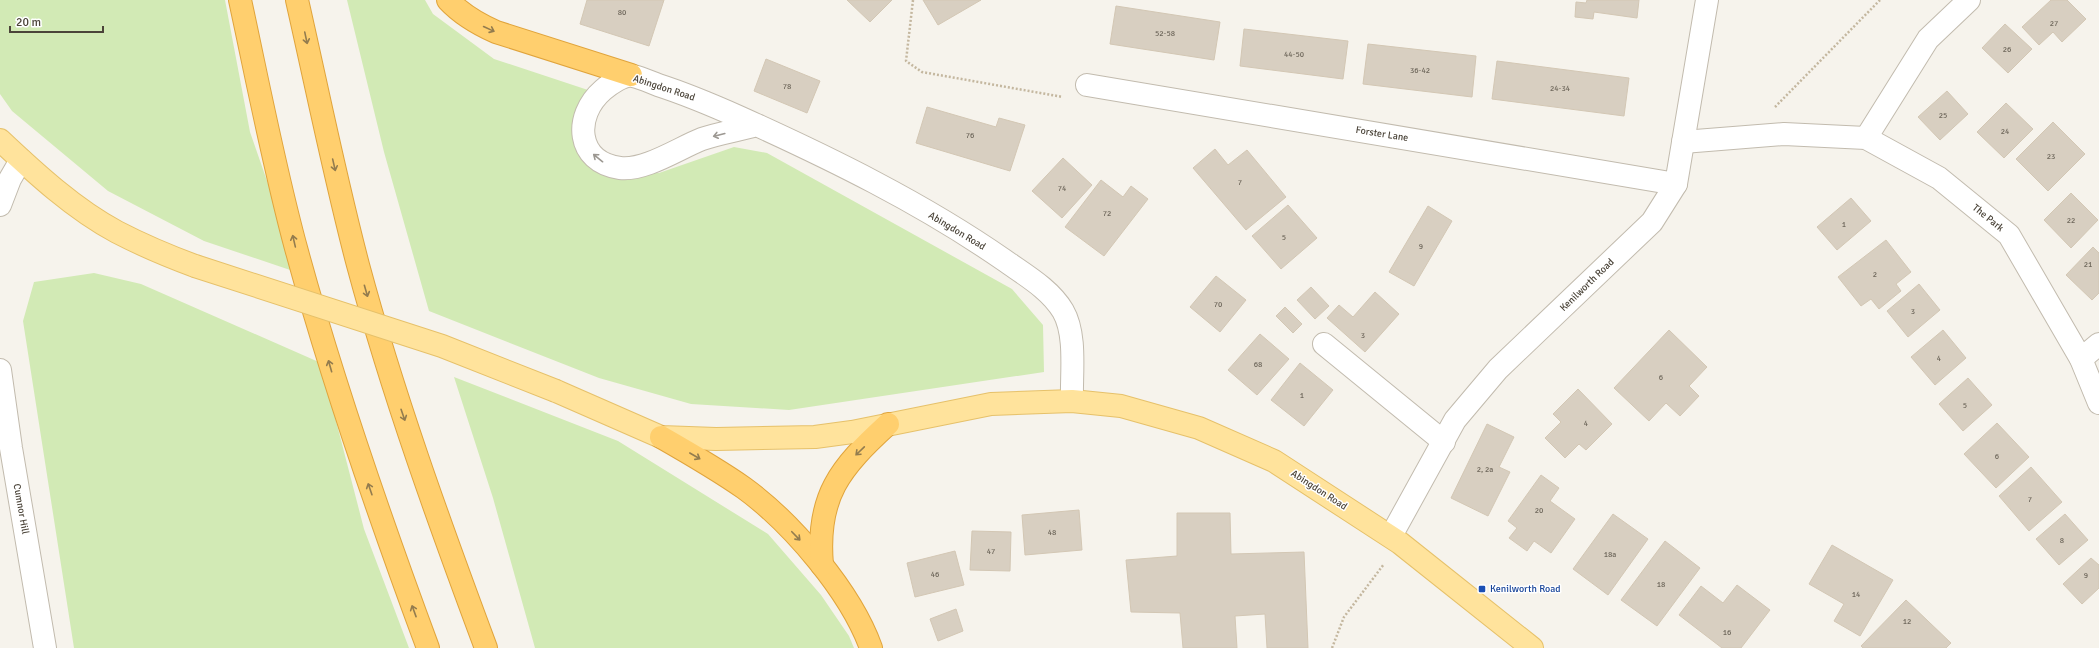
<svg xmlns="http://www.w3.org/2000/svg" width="2099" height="648" font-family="Signika,sans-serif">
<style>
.green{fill:#d2eab5}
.building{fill:#d8cfc1;stroke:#d3c7b4}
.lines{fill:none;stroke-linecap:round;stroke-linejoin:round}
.minor-casing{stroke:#c2bbae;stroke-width:24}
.major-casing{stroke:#e6c16a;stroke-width:24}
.highway-casing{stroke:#e0a43c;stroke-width:24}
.path{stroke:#c4b79f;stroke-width:2.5;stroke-dasharray:2 2;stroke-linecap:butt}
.minor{stroke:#fff;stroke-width:22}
.major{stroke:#ffe39c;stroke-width:22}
.highway{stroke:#ffcf6e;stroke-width:22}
.major-bridge-casing{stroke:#e6c16a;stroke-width:24;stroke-linecap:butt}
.major-bridge{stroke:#ffe39c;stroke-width:22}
.oneway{stroke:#937c4e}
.oneway2{stroke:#9c9892}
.transit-dot{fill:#1a4fb4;stroke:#fff;stroke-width:1.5}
.labels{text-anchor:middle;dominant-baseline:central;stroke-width:3;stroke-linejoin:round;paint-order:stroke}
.number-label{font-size:8px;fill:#6e675b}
.street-label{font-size:10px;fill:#4b4439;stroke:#fff}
.transit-label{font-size:10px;fill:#164399;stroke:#fff;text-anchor:start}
</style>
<rect width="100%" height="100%" fill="#f6f3ec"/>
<g class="green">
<path d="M0 0H225L250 132 299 273 204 241 108 191 12 111 0 94Z"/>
<path d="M347 0H425L433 14 494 59 588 90 577 121 602 170 659 173 734 147 767 153 1012 289 1043 325 1044 372 789 410 691 404 599 378 429 311 384 152Z"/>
<path d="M94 273 141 284 321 363 364 529 409 648H74L23 321 34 282Z"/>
<path d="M454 377 618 441 768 534 821 595 849 636 854 648H535L493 498Z"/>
</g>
<g class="building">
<path d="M587 0H664L649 46 580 24Z"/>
<path d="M847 0H892L870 22Z"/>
<path d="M923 0H981L938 25Z"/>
<path d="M1587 0H1639L1637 18 1594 12 1593 19 1575 17 1576 2 1586 3Z"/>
<path d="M2051 0H2067L2086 19 2062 42 2053 32 2039 45 2022 27Z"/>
<path d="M1116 6 1220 22 1214 60 1110 44Z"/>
<path d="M2005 24 2032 49 2008 73 1982 48Z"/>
<path d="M1244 29 1348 41 1343 79 1240 66Z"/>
<path d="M1368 44 1476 56 1472 97 1363 84Z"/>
<path d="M766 59 820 81 807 113 754 91Z"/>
<path d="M1497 61 1629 78 1624 116 1492 99Z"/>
<path d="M1947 91 1968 114 1940 140 1918 117Z"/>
<path d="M2006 103 2033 129 2004 158 1977 132Z"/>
<path d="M927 107 996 127 999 118 1025 125 1010 171 916 143Z"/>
<path d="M2053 122 2085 154 2048 191 2016 159Z"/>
<path d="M1215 149 1228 165 1247 150 1286 197 1246 230 1193 168Z"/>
<path d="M1063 158 1092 185 1062 218 1032 191Z"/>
<path d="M1101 180 1123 197 1131 186 1148 199 1104 256 1065 227Z"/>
<path d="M2071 193 2098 220 2071 248 2044 220Z"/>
<path d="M1851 198 1871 221 1837 250 1817 227Z"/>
<path d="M1288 205 1317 238 1281 269 1252 236Z"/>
<path d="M1428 206 1452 221 1414 286 1389 272Z"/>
<path d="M1886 240 1911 272 1896 284 1901 291 1879 309 1871 299 1861 306 1838 277Z"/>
<path d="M2093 247 2099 253V293L2092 300 2066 275Z"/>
<path d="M1216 276 1246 300 1220 332 1190 307Z"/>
<path d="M1919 284 1940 310 1908 337 1887 311Z"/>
<path d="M1311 287 1329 306 1315 319 1297 300Z"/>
<path d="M1375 292 1399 314 1365 352 1327 318 1339 305 1353 317Z"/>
<path d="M1285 307 1302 324 1293 333 1276 316Z"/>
<path d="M1669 330 1707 367 1689 386 1699 396 1680 416 1666 403 1649 421 1614 388Z"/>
<path d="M1943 330 1966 358 1935 385 1911 357Z"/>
<path d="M1260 334 1289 359 1257 395 1228 370Z"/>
<path d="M1300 363 1333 390 1304 426 1271 400Z"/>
<path d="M1968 378 1992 405 1963 431 1939 404Z"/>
<path d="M1578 389 1612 424 1586 450 1579 444 1565 458 1545 438 1561 422 1553 414Z"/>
<path d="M1997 423 2029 457 1996 488 1964 454Z"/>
<path d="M1487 424 1514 437 1499 467 1510 472 1488 516 1451 498Z"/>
<path d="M2031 467 2062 502 2029 531 1999 496Z"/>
<path d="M1541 475 1559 488 1550 501 1575 519 1551 553 1534 541 1527 551 1509 538 1517 528 1508 521Z"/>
<path d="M1079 510 1082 550 1025 555 1022 515Z"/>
<path d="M1177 513H1230L1231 554 1304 552 1308 648H1267L1265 614 1235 616 1237 648H1183L1180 613 1131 612 1126 560 1177 556Z"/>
<path d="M1613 514 1648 539 1608 595 1573 569Z"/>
<path d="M2065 514 2088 540 2059 565 2036 539Z"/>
<path d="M972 531 1011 532 1010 571 970 570Z"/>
<path d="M1665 541 1700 568 1657 626 1621 600Z"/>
<path d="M1832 545 1893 580 1860 636 1834 621 1844 604 1809 584Z"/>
<path d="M955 551 964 585 915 597 907 563Z"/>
<path d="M2091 558 2099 565V588L2082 604 2063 584Z"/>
<path d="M1737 585 1770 610 1741 648H1722L1679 615 1701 586 1723 603Z"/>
<path d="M1906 600 1951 643 1946 648H1863L1861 646Z"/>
<path d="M956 609 963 631 938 641 930 619Z"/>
</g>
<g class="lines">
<defs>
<g id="minor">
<path d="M1087 85 1676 184"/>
<path d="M757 125C739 130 720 133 702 139 679 148 645 171 620 168 576 162 573 116 603 90 610 84 624 74 633 76 642 78 650 82 658 85 686 94 712 105 739 117 830 158 922 203 1004 260 1025 275 1050 289 1063 311 1077 335 1071 375 1072 401"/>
<path d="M1866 138 1928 39 1969 0"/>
<path d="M1683 142 1784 134 1866 138 1939 178 2009 235 2081 359 2099 403"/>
<path d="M0 205 10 179 21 160"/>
<path d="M1324 344 1444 442"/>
<path d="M2081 359 2099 344"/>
<path d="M0 370 11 448 45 648"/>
<path d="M1391 536 1455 420 1498 369 1652 222 1676 184 1707 0"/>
</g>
<g id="major">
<path d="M0 140C35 173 74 209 117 232 142 245 168 256 195 266"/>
<path d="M556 391 661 437 716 439 815 437 852 432 991 404 1072 401 1121 406 1199 428 1274 461 1400 543 1532 648"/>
</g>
<g id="highway">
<path d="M240 0C258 83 274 167 296 248 333 384 379 516 428 648"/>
<path d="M297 0C317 88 335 178 358 265 393 395 439 522 486 648"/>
<path d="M448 0C462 15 478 24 496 32L631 75"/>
<path d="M661 437C689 453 717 469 744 488 792 523 851 592 871 648"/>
<path d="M822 565C816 496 840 468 888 424"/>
</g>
</defs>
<use href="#minor" class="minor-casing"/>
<use href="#major" class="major-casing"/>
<use href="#highway" class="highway-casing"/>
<g class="path">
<path d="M913 0 906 61 922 72 1063 97"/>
<path d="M1775 107 1880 0"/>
<path d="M1332 648 1344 617 1384 564"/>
</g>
<use href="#minor" class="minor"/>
<use href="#major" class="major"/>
<use href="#highway" class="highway"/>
<defs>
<path id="major-bridge" d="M195 266 442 346 556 391"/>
</defs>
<use href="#major-bridge" class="major-bridge-casing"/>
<use href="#major-bridge" class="major-bridge"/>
</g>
<defs><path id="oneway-shaft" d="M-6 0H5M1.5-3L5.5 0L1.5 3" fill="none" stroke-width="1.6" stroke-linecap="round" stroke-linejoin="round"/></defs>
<g class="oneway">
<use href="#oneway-shaft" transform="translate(489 29) rotate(25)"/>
<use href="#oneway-shaft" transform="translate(306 38) rotate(78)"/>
<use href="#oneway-shaft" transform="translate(334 165) rotate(77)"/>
<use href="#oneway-shaft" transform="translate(294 241) rotate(-103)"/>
<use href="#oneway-shaft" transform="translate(366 291) rotate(74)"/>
<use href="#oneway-shaft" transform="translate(330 366) rotate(-106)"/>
<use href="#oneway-shaft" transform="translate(403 415) rotate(71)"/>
<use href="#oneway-shaft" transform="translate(860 451) rotate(136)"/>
<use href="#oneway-shaft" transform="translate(695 456) rotate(30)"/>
<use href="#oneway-shaft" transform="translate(370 489) rotate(-109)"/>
<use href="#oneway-shaft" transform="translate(796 536) rotate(46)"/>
<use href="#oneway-shaft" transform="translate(414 611) rotate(-110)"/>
</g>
<g class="oneway2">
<use href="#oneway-shaft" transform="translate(719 135) rotate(166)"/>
<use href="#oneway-shaft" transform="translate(598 158) rotate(-141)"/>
</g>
<rect class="transit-dot" x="1478" y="585" width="8" height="8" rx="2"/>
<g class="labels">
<g class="number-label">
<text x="622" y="12">80</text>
<text x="2054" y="23">27</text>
<text x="1165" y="33">52-58</text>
<text x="2007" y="49">26</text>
<text x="1294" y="54">44-50</text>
<text x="1420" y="70">36-42</text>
<text x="787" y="86">78</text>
<text x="1560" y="88">24-34</text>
<text x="1943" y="115">25</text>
<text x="2005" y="131">24</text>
<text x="970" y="135">76</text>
<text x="2051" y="156">23</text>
<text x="1240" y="182">7</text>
<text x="1062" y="188">74</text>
<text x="1107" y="213">72</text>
<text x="2071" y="220">22</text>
<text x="1844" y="224">1</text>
<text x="1284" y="237">5</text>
<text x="1421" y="246">9</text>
<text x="2088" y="264">21</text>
<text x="1875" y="274">2</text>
<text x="1218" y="304">70</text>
<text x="1913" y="311">3</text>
<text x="1363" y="335">3</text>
<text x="1939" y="358">4</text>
<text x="1258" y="364">68</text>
<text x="1661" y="377">6</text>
<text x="1302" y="395">1</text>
<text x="1965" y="405">5</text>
<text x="1586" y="423">4</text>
<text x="1997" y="456">6</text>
<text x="1485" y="469">2, 2a</text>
<text x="2030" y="499">7</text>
<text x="1539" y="510">20</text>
<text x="1052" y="532">48</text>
<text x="2062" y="540">8</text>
<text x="991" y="551">47</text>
<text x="1610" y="554">18a</text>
<text x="935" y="574">46</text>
<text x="2086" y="575">9</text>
<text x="1661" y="584">18</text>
<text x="1856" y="594">14</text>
<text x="1907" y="621">12</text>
<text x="1727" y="632">16</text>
</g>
<g class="street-label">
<text transform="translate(664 88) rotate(18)">Abingdon Road</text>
<text transform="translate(1382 134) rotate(9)">Forster Lane</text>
<text transform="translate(1988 218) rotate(39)">The Park</text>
<text transform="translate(957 231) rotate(31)">Abingdon Road</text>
<text transform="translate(1587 285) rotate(-44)">Kenilworth Road</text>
<text transform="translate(1319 490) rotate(33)">Abingdon Road</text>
<text transform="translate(21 509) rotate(80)">Cumnor Hill</text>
</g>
<g class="transit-label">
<text x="1490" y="589">Kenilworth Road</text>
</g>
</g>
<path d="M10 26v6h93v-6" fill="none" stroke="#4b4439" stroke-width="2"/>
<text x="16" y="26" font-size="12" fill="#4b4439" stroke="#ffffff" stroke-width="3" paint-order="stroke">20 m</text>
</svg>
